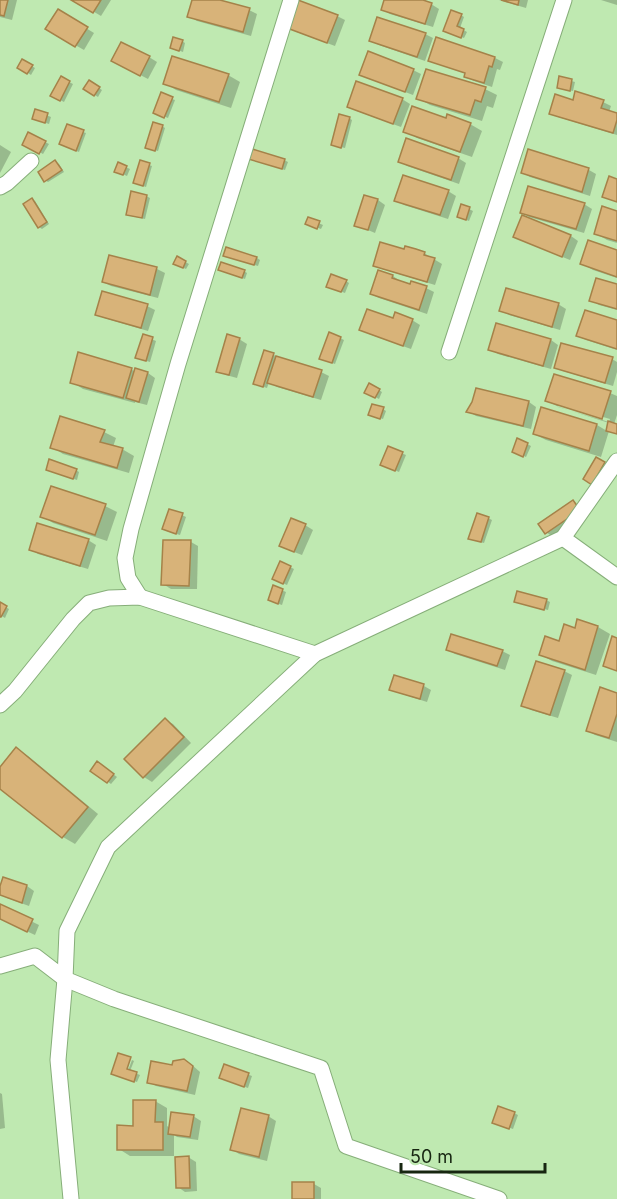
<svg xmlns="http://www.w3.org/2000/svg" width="617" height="1199" font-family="Inter,sans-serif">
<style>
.shadow{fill:#0003;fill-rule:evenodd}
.building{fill:#d8b379;stroke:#a58249;stroke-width:1.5}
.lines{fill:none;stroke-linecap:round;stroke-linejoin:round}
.street-casing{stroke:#86ae79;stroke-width:17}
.street{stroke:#fff;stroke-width:15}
</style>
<rect width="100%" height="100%" fill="#bfe9b1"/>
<g class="shadow">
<path d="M0 0H17L12 20 0 17Z"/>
<path d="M74 0H111L101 16Z"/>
<path d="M194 0H215L249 10 257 14 251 36 197 21 189 16Z"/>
<path d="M386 0H418L431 4 439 9 433 27 390 14 383 10Z"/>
<path d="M499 0H528L526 8Z"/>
<path d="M601 0H617V5Z"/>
<path d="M58 11 94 33 84 50 47 29Z"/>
<path d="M461 15 464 17 460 28 467 32 464 38 448 32Z"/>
<path d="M337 16 345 20 335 46 297 32 289 27Z"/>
<path d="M425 34 433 38 425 61 379 45 371 41Z"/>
<path d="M437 39 495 58 503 62 500 70 497 69 492 87 474 81 466 77 467 74 438 64 430 60Z"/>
<path d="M182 41 185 43 183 52 175 49Z"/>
<path d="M149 57 157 62 148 79 121 65Z"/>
<path d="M23 61 35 68 31 75 19 67Z"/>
<path d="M413 70 421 74 413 95 368 78Z"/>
<path d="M228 75 240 82 231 108 176 90 165 83Z"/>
<path d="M61 78 73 84 64 102 52 96Z"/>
<path d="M560 78 575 82 573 91 562 89Z"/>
<path d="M90 82 102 90 98 97 85 89Z"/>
<path d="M485 89 497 95 493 108 487 106 482 121 430 105 418 98Z"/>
<path d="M172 99 175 100 168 118 158 114Z"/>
<path d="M402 99 410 104 401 127 357 111 349 107Z"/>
<path d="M574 102H603L611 106 609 112 617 115V135L558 117 551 113Z"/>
<path d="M36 111 51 117 49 124 37 120Z"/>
<path d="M349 118 352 120 345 148 336 146Z"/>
<path d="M447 120 470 124 482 131 472 157 417 138 405 131Z"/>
<path d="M162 126 165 128 158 151 150 149Z"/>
<path d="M83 132 86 133 79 152 64 146Z"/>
<path d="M29 134 49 144 43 154 24 144Z"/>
<path d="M0 145 11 152 0 173Z"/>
<path d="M458 158 466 163 459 184 407 166 400 161Z"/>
<path d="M250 159 284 160 288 162 285 170Z"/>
<path d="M55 162 59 164 64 172 48 182 45 180Z"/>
<path d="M119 164 130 169 127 176 116 171Z"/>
<path d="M149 165 152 166 146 187 138 184Z"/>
<path d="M589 170 596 174 590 196 530 177 523 173Z"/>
<path d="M448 191 456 196 448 219 404 205 396 200Z"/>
<path d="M146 196 150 198 145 219 131 216Z"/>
<path d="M365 196 378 200 385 205 375 233 356 225Z"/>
<path d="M32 200 35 201 49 224 42 229 39 227Z"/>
<path d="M584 204 592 209 584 233 529 217 522 212Z"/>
<path d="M469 209 473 211 469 221 462 218Z"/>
<path d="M617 212V243L607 240 595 233Z"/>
<path d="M523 217 571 236 578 241 570 260 523 241Z"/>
<path d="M309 219 323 225 321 229 310 225Z"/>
<path d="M405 251 424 253 442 264 435 285 382 269 375 265Z"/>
<path d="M617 251V278L593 270 581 263Z"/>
<path d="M110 257 157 269 165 273 158 298 111 286 103 282Z"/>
<path d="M229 257 257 258 260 260 258 266Z"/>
<path d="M178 258 189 264 186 269 175 264Z"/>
<path d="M223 271H244L247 273 245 279Z"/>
<path d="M379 272 393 276 400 281V282L426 288 434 292 427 314 379 298 371 294Z"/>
<path d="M346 281 349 283 345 293 331 288Z"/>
<path d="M617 286V310L599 305 591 300Z"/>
<path d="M558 304 566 309 560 330 509 315 501 311Z"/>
<path d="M147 306 155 310 148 331 104 318 96 314Z"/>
<path d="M394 320H412L420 325 411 349 369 334 361 329Z"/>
<path d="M617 321V350L586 340 578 336Z"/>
<path d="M144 336 156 341 150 362 137 358Z"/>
<path d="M340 338 344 340 335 364 325 360Z"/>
<path d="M239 339 247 344 237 378 226 375 218 371Z"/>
<path d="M551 340 558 345 551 369 498 354 490 349Z"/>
<path d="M265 352 321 372 329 376 321 400 277 387 269 382 267 388 258 385Z"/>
<path d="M612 359 617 362V372L613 386 563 371 556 367Z"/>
<path d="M131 369 135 372 136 370 148 373 155 378 147 405 135 402V403L83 389 72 382Z"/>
<path d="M370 385 382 392 379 399 366 392Z"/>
<path d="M610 393 617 396V415L614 424 617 425V434L609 431 601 457 546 440 534 434 597 425 607 431 609 423 559 407 547 401ZM558 404 610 419 609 422 558 407Z"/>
<path d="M529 402 536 407 531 429 476 416 468 411Z"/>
<path d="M383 409 386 411 383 419 373 416Z"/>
<path d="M104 432 116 438 113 447 122 449 134 456 129 473 63 454 52 447Z"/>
<path d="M527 444 531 446 526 457 517 453Z"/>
<path d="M389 448 406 455 399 472 385 466Z"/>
<path d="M76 470 79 472 77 480 51 471Z"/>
<path d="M573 502 581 506 586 514 553 537 546 532Z"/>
<path d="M105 506 117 512 107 541 53 523 42 516Z"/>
<path d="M182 515 186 517 180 535 167 531Z"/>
<path d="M488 518 492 520 484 543 473 540Z"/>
<path d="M305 525 313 530 302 555 289 550Z"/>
<path d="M88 540 96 545 88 569 38 554 31 549Z"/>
<path d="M191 542 198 546 197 589H171L163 584Z"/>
<path d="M290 567 294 569 287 585 278 581Z"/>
<path d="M274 587 286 592 282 605 273 602Z"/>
<path d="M546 600 550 602 548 610 519 603Z"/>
<path d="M0 604 9 609 5 618 0 615Z"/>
<path d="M578 621 598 627 610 634 596 675 552 661 541 655 560 642 576 629Z"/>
<path d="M448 650 502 651 510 655 505 670 455 654Z"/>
<path d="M564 671 572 675 558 718 531 710 523 705Z"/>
<path d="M395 677 424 686 431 690 427 702 399 693 391 689Z"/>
<path d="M617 694V742L595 735 588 731Z"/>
<path d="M165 720 173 724 191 743 152 782 144 777 126 759Z"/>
<path d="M16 749 28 756 98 814 75 844 63 837 0 787V770Z"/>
<path d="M101 765 117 777 111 784 92 770Z"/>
<path d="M4 879 27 886 34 891 29 906 7 898 0 894Z"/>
<path d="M0 906 39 925 35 935 0 919Z"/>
<path d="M132 1060 134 1061 130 1071 140 1075 137 1082 116 1075 126 1076Z"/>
<path d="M184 1060 192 1065 200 1072 195 1095 156 1086 149 1082Z"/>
<path d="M225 1066 252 1076 248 1088 224 1079Z"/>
<path d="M0 1093 2 1094 5 1128 0 1129Z"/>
<path d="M155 1101 167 1108V1126L170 1128 193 1116 201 1121 198 1140 177 1137 174 1135V1156H130L119 1149Z"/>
<path d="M514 1113 518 1115 513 1129 498 1124Z"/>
<path d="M268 1116 276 1121 267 1161 239 1154 232 1149Z"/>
<path d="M188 1157 196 1162 197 1191 185 1192 178 1187Z"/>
<path d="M314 1184 321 1188V1199H293Z"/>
</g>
<g class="building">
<path d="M0 0H8L4 16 0 15Z"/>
<path d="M71 0H101L93 13Z"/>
<path d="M192 0H220L250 8 243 32 187 17Z"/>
<path d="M298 0 338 15 327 43 287 28Z"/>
<path d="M384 0H423L432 3 425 24 381 10Z"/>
<path d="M501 0H519L518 5Z"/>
<path d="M58 9 88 27 75 47 45 29Z"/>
<path d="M451 10 462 14 457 26 464 29 461 38 443 31Z"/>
<path d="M377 17 426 33 417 57 369 41Z"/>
<path d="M173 37 183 40 179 51 170 48Z"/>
<path d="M436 37 495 57 492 67 489 66 484 83 464 77 465 73 428 61Z"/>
<path d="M121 42 150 56 140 76 111 61Z"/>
<path d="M368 51 414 69 405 92 359 75Z"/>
<path d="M172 56 229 74 219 102 163 84Z"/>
<path d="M22 59 33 65 27 74 17 68Z"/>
<path d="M426 69 486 87 481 102 475 100 470 115 416 99Z"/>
<path d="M61 76 70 81 60 101 50 96Z"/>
<path d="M559 76 572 79 570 91 557 88Z"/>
<path d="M89 80 100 87 94 96 83 89Z"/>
<path d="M356 81 403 98 393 124 347 107Z"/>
<path d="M575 91 604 100 601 108 617 113V120L613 133 549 114 555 94 573 100Z"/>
<path d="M161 92 173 97 164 118 153 113Z"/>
<path d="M412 106 446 118 447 114 471 123 460 152 403 132Z"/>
<path d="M35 109 48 113 45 123 32 119Z"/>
<path d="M339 114 350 117 341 148 331 145Z"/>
<path d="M153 122 163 125 155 151 145 148Z"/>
<path d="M67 124 84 130 76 151 59 144Z"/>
<path d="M28 132 46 141 39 154 22 145Z"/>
<path d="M406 138 459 157 451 180 398 162Z"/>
<path d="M249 148 285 159 282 169 245 158Z"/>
<path d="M528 149 589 168 582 192 521 173Z"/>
<path d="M55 160 62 170 44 182 38 172Z"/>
<path d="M140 160 150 163 143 186 133 183Z"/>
<path d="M118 162 127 166 123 175 114 172Z"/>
<path d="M403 175 449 190 440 215 394 201Z"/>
<path d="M609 176 617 179V202L602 197Z"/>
<path d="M528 186 585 203 576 229 520 213Z"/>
<path d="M131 191 147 195 142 218 126 215Z"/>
<path d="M364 195 378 199 368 230 354 226Z"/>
<path d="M32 198 47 222 38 228 23 204Z"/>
<path d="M461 204 470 207 466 220 457 217Z"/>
<path d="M602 206 617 211V241L594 234Z"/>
<path d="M522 215 571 235 562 257 513 237Z"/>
<path d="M308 217 320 221 317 229 305 224Z"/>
<path d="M588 240 617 250V277L580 264Z"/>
<path d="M380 242 404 249 405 246 416 249 425 252 424 255 435 258 427 282 373 266Z"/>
<path d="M226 247 257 257 254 265 223 256Z"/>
<path d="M109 255 157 267 150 295 102 282Z"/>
<path d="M177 256 186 261 183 268 173 264Z"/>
<path d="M221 262 245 270 242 278 218 270Z"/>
<path d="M378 270 393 275 392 278 410 284 411 281 427 286 419 310 370 294Z"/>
<path d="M331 274 347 280 341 292 326 287Z"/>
<path d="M596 278 617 284V309L589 301Z"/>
<path d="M506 288 559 303 552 327 499 311Z"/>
<path d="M102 291 148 304 141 328 95 315Z"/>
<path d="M367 309 393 318 395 312 413 319 403 346 359 330Z"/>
<path d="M585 310 617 320V349L576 336Z"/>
<path d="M496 323 551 339 543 366 488 350Z"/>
<path d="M329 332 341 337 332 363 319 359Z"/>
<path d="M143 334 153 337 146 361 135 358Z"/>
<path d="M227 334 240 338 229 375 216 372Z"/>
<path d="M561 343 613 357 605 383 554 368Z"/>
<path d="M264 350 274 353 263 387 253 384Z"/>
<path d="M78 352 132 368 123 398 70 383Z"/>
<path d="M276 356 322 370 313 397 267 383Z"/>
<path d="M135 368 148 372 139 402 126 398Z"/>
<path d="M554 374 611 391 602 419 545 401Z"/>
<path d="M369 383 380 389 375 398 364 393Z"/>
<path d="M476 388 529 401 523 426 466 412 472 402Z"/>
<path d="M372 404 384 407 380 419 368 415Z"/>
<path d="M541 407 597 424 589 451 533 434Z"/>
<path d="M60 416 105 430 100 442 123 448 117 468 50 448Z"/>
<path d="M608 421 617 424V434L606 431Z"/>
<path d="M517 438 528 443 523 457 512 452Z"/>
<path d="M388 446 403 452 395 471 380 465Z"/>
<path d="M596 457 605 462 592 485 583 479Z"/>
<path d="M49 459 77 469 73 479 46 470Z"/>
<path d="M51 486 106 504 95 535 40 517Z"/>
<path d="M573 500 580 510 545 534 538 524Z"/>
<path d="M169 509 183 513 176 534 162 529Z"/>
<path d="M477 513 489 517 481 542 468 539Z"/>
<path d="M291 518 306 524 294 552 279 546Z"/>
<path d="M37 523 89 539 80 566 29 550Z"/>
<path d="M163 540H191L189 586 161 585Z"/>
<path d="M280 561 291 566 283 584 272 579Z"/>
<path d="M273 585 283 589 278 604 268 600Z"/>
<path d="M517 591 547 599 544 610 514 602Z"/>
<path d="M0 602 7 606 1 617H0Z"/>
<path d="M577 619 598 626 585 670 539 655 545 636 559 641 564 624 575 628Z"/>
<path d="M451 634 503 650 497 666 446 650Z"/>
<path d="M612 636 617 638V671L603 666Z"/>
<path d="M536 661 565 670 550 715 521 706Z"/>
<path d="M394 675 424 684 420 699 389 690Z"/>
<path d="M600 687 617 693V714L609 738 586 731Z"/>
<path d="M165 718 184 737 143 778 124 759Z"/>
<path d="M16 747 88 807 62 838 0 789V767Z"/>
<path d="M97 761 114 774 107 783 90 771Z"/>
<path d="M3 877 27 885 22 903 0 895V886Z"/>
<path d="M0 904 33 919 27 932 0 919Z"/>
<path d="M118 1053 131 1057 127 1069 137 1072 134 1082 111 1074Z"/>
<path d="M184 1059 193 1066 187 1091 147 1083 151 1061 172 1065 173 1061Z"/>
<path d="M224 1064 249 1073 244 1087 219 1078Z"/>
<path d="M133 1100H156L155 1122H163V1150H117V1125L133 1126Z"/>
<path d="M498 1106 515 1112 509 1129 492 1123Z"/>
<path d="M241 1108 269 1115 259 1157 230 1150Z"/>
<path d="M171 1112 194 1115 190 1137 168 1134Z"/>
<path d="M189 1156 190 1188H176L175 1157Z"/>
<rect x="292" y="1182" width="22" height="17"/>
</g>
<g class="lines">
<defs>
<g id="street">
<path d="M0 187 7 183 31 161"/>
<path d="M449 352 564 0"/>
<path d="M563 538 617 577"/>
<path d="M140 597 128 578 125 558 131 529 178 364 291 0"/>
<path d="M0 705 15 691 73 619 89 603 109 598 140 597 315 654"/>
<path d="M0 966 35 956 65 979 114 999 321 1068 346 1146 499 1199"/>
<path d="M71 1199 58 1060 65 979 67 931 108 847 315 654 563 538 617 461"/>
</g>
</defs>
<use href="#street" class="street-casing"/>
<use href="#street" class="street"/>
</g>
<path d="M401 1163v9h144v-9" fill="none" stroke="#172611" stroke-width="3"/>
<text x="410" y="1163" font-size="18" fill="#172611" stroke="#bfe9b1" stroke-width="4.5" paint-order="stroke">50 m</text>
</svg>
